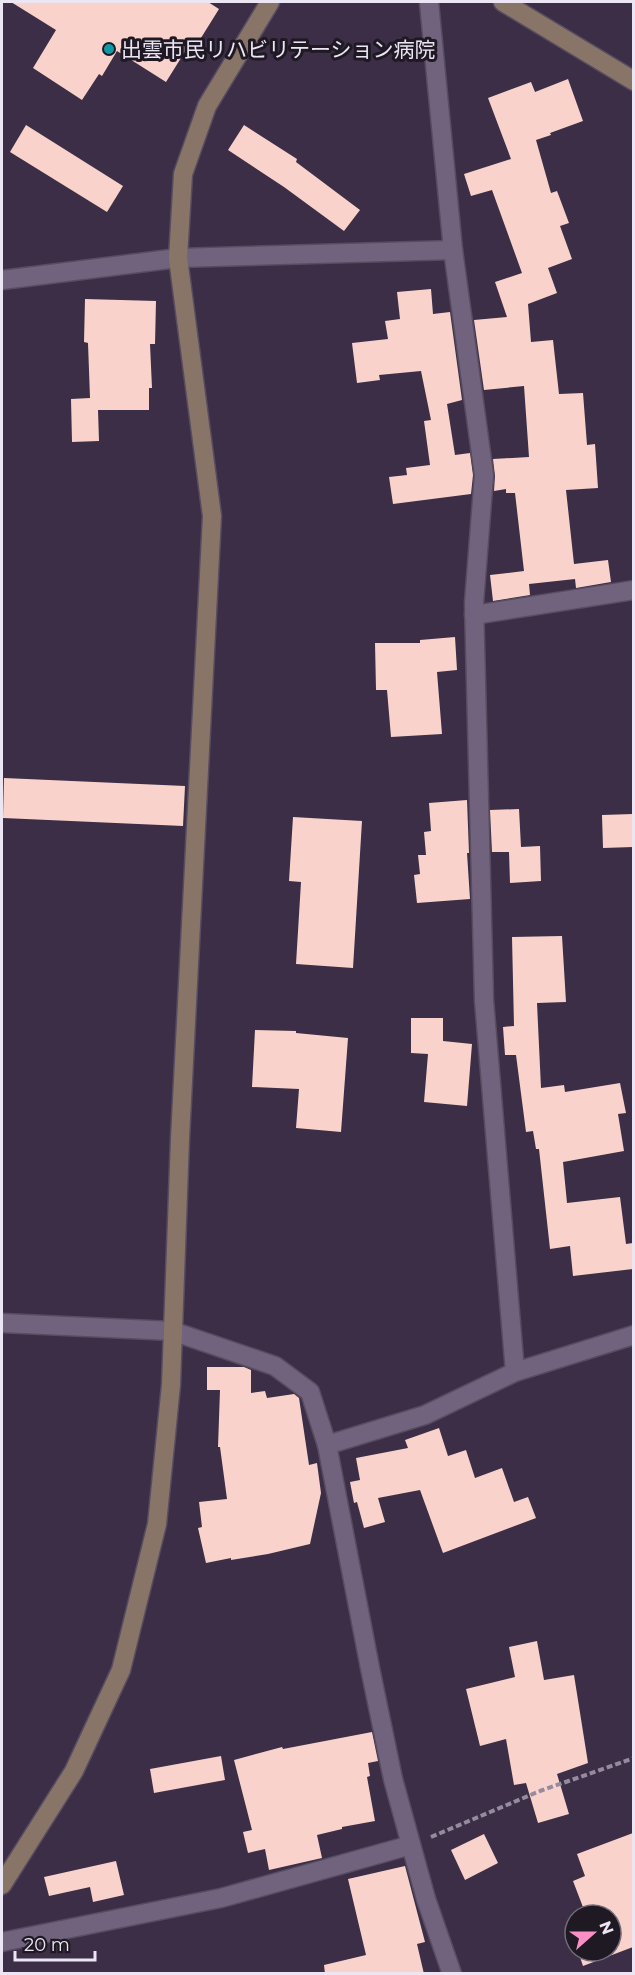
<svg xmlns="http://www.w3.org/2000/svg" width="635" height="1975" font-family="Montserrat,'Noto Sans JP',sans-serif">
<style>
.building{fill:#f9d3cb}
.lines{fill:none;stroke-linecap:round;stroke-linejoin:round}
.street-casing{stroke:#574c60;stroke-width:21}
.secondary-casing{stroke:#574c60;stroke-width:21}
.path{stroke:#958b9f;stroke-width:4;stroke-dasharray:6 3;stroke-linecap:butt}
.street{stroke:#71637e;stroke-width:18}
.secondary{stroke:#897468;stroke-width:18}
.culture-dot{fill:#0f9aa8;stroke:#1f1924;stroke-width:2}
.labels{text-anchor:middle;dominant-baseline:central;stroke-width:6;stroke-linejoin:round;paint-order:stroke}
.poi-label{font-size:21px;fill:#ece5f4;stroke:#1f1924;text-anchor:start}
</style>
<rect width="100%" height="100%" fill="#3b2e46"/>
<g class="building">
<path d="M11 2H208L219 9 191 54 186 50 166 82 117 51 102 76 99 74 82 100 33 68 56 30Z"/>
<path d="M568 79 583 121 550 133 551 135 536 140 551 193 557 191 569 223 560 226 572 259 548 268 557 293 528 304 531 342 553 340 559 394 583 393 587 445 595 444 598 488 566 490 574 564 608 560 611 582 576 588 575 579 529 584 530 595 493 601 490 575 524 571 515 493H506V489L494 491 495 476 493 459 529 457 524 386 484 390 474 320 507 317 495 282 522 273 492 190 471 196 464 174 511 159 488 98 531 82 535 92Z"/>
<path d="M26 125 123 186 107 212 10 152Z"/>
<path d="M244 125 297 159 296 162 360 210 344 231 284 187 228 150Z"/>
<path d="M431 289 433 314 450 312 462 400 447 404 455 455 470 453 473 475 471 494 393 504 389 477 407 475 406 468 430 465 424 421 431 420 421 371 379 375 380 380 357 383 352 343 388 339 385 321 400 319 397 292Z"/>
<path d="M85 299 156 301 155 344H150L152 388H149V410H98L99 441 72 442 71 399 90 398 88 343 84 342Z"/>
<path d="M455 637 457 670 437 672 442 734 391 737 387 690H376L375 643H420V640Z"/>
<path d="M4 778 185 786 183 826 3 818Z"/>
<path d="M467 800 469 853H467L470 899 417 903 414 875 420 874 418 855H426L424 832 431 831 429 803Z"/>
<path d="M519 809 521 847 540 846 541 881 510 883 509 852H492L490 810Z"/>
<path d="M633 814V847L603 848 602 815Z"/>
<path d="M293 817 362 821 353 968 296 964 301 882 289 881Z"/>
<path d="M562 936 566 1002 537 1003 541 1088 564 1085 565 1092 620 1083 626 1113 618 1114 624 1151 563 1162 567 1203 620 1197 626 1244 633 1243V1269L573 1276 570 1246 550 1249 539 1149H536L533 1131 526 1132 516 1055H505L503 1027 514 1026 512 937Z"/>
<path d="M411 1018H443V1041L472 1044 467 1106 424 1102 428 1054 411 1053Z"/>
<path d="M255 1030 296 1031V1033L348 1038 341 1132 296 1128 299 1089 252 1087Z"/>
<path d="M207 1367H244L251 1370V1393L265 1391 267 1398 294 1394 299 1398 309 1465 317 1463 321 1493 310 1544 268 1554 231 1560V1558L206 1563 198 1528 202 1527 199 1502 227 1499 220 1447H218L220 1390H207Z"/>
<path d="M439 1428 448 1456 466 1450 475 1478 502 1468 514 1502 528 1497 536 1518 443 1553 420 1490 378 1498 385 1522 364 1528 357 1502 354 1503 350 1482 360 1480 356 1458 408 1448 405 1440Z"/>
<path d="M537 1641 544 1680 574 1675 588 1763 557 1774 569 1814 538 1823 526 1783 514 1785 506 1739 480 1746 466 1689 515 1677 509 1647Z"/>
<path d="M372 1732 378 1761 368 1763 370 1776 367 1777 375 1821 342 1827V1829L317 1835 322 1858 269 1870 265 1849 248 1853 243 1832 252 1830 234 1760 282 1747 283 1749Z"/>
<path d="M221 1756 225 1780 154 1793 150 1769Z"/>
<path d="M633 1833V1947L583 1966 578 1951H611V1915H586L573 1881 585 1876 577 1854Z"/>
<path d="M484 1834 498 1863 465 1880 451 1850Z"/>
<path d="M116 1861 124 1895 93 1902 90 1887 49 1896 44 1877Z"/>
<path d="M405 1866 425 1942 417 1944 424 1974H325L324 1965 366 1955 348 1879Z"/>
</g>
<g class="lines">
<defs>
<g id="street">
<path d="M429 2 453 250 484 475 474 603 484 1000 515 1372"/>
<path d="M2 280 178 258 453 250"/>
<path d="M474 615 634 590"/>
<path d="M2 1323 172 1331 275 1366 310 1392 327 1445 370 1668 393 1779 426 1899 452 1974"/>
<path d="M327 1445 425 1415 515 1372 634 1335"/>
<path d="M2 1942 221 1898 411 1845"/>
</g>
<g id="secondary">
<path d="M503 2 634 81"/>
<path d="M2 1885 74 1771 121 1670 157 1524 171 1385 180 1139 212 516 178 258 183 174 207 106 270 2"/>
</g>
</defs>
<use href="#street" class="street-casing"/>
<use href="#secondary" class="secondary-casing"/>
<path class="path" d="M431 1837 540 1791 634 1758"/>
<use href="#street" class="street"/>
<use href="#secondary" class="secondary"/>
</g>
<circle class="culture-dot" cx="109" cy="49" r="6"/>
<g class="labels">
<g class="poi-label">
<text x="121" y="49">出雲市民リハビリテーション病院</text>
</g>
</g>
<rect width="635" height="1975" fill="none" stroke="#ece5f4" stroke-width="6"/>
<g transform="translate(593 1933) rotate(69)"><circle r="28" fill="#1f1924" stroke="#716b77" stroke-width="1.5"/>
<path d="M0-4.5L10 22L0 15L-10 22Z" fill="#fb8fc5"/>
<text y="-9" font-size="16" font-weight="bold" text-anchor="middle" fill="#ece5f4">N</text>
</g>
<path d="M15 1951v9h80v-9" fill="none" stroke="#ece5f4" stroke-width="3"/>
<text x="24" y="1951" font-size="18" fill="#ece5f4" stroke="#1f1924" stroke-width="4.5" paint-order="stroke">20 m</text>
</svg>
